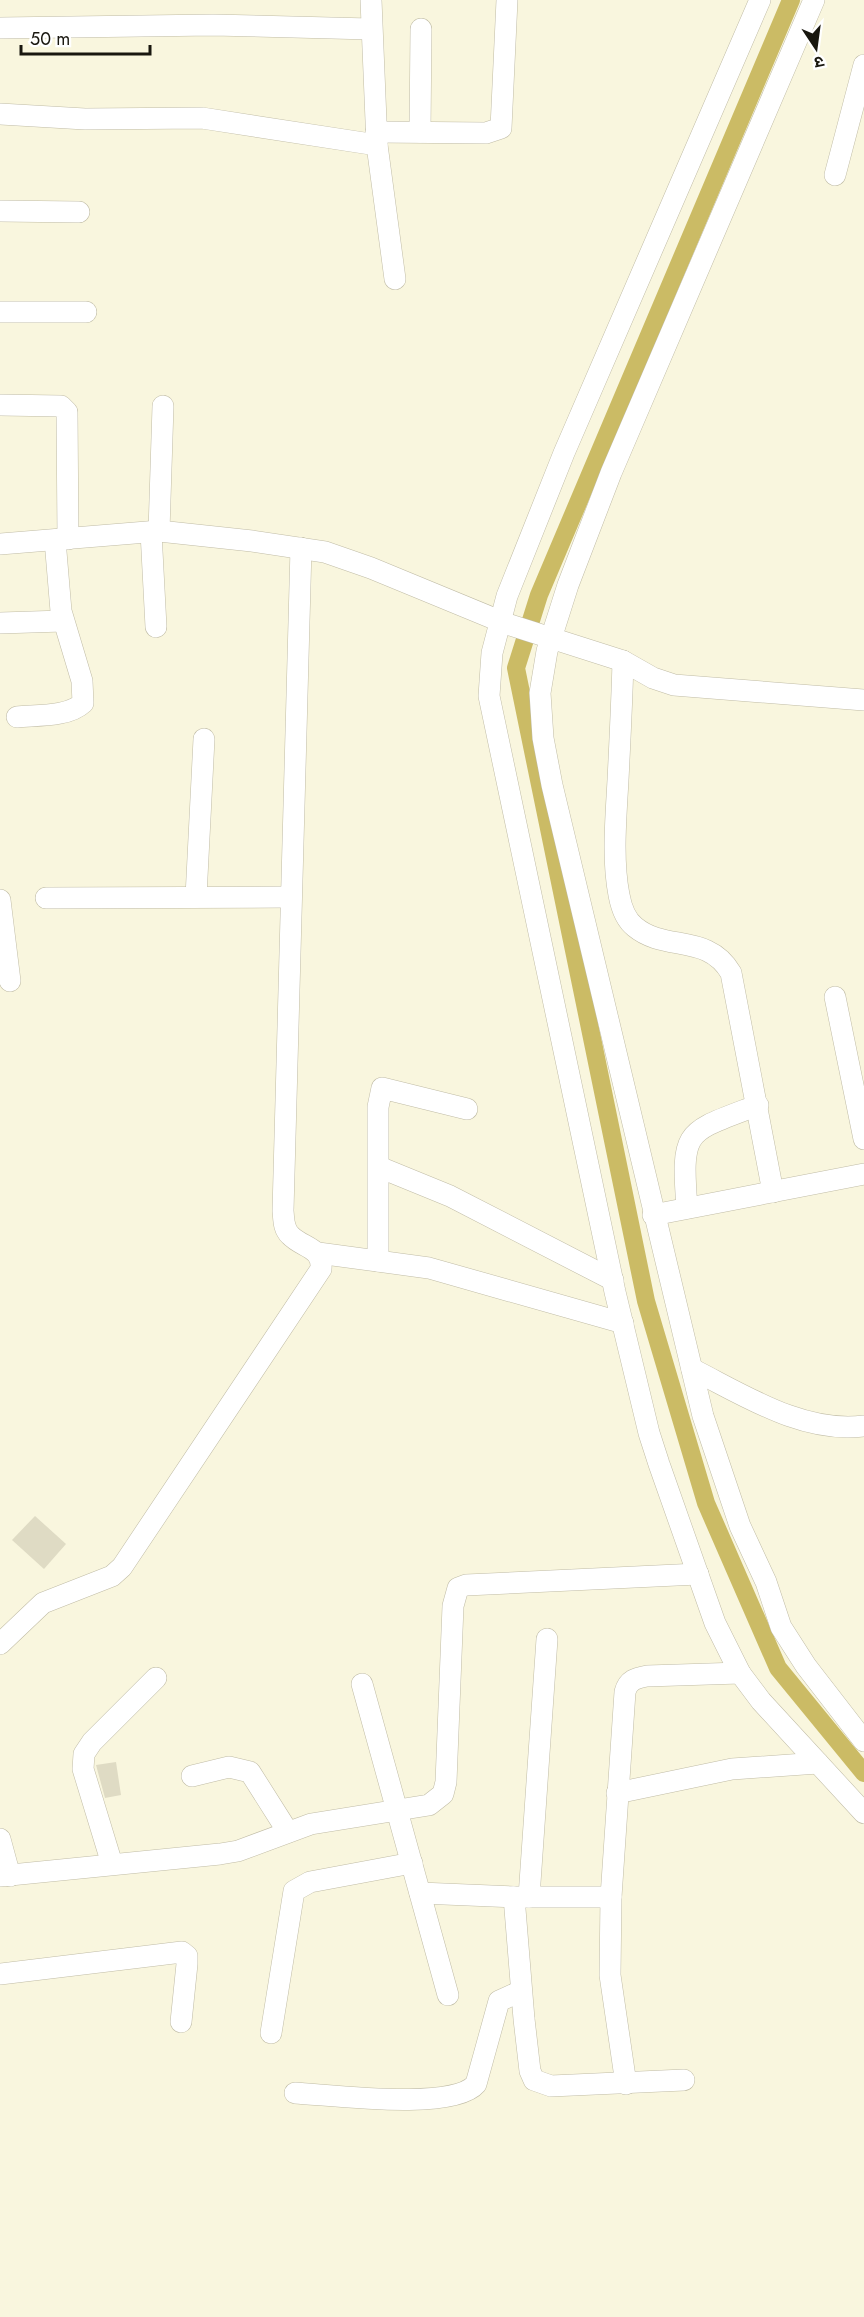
<svg xmlns="http://www.w3.org/2000/svg" width="864" height="2317" font-family="Jost,'Noto Sans Devanagari',sans-serif">
<style>
.lines{fill:none;stroke-linecap:round;stroke-linejoin:round}
.canal{stroke:#cbbb65;stroke-width:18}
.building{fill:#dfdbc4}
.minor-casing{stroke:#c0bca6;stroke-width:22}
.minor{stroke:#fff;stroke-width:21}
</style>
<rect width="100%" height="100%" fill="#f9f6de"/>
<g class="lines">
<path class="canal" d="M791 0 539 595 516 668 646 1301 706 1503 778 1668 864 1773"/>
</g>
<g class="building">
<path d="M35 1516 66 1544 44 1569 12 1540Z"/>
<path d="M116 1762 121 1795 105 1798 96 1765Z"/>
</g>
<g class="lines">
<defs>
<g id="minor">
<path d="M371 0 377 145 395 279"/>
<path d="M760 0 564 453 507 596 492 653 489 696 615 1292 649 1433 659 1464 715 1623 740 1673 761 1701 864 1813"/>
<path d="M814 0 611 473 568 585 547 651 540 693 543 738 552 785 703 1416 740 1526 766 1582 781 1627 806 1666 864 1741"/>
<path d="M0 28 213 25 370 29"/>
<path d="M0 114 85 119 202 118 377 145"/>
<path d="M376 132 486 133 501 128 507 0"/>
<path d="M420 132 421 29"/>
<path d="M835 175 864 65"/>
<path d="M0 211 79 212"/>
<path d="M0 312H86"/>
<path d="M0 405 61 406 67 412 68 539"/>
<path d="M159 531 163 406"/>
<path d="M151 532 156 627"/>
<path d="M0 544 159 531 252 541 325 552 371 568 507 624 623 661 653 678 674 685 864 700"/>
<path d="M0 623 63 621"/>
<path d="M623 661C622 700 620 740 618 780 616 817 612 859 619 895 621 906 626 920 635 927 665 952 708 933 731 973L773 1192"/>
<path d="M17 717C37 715 68 717 83 703L82 681 61 611 55 540"/>
<path d="M196 897 204 739"/>
<path d="M46 898 290 897"/>
<path d="M0 900 10 981"/>
<path d="M835 997 864 1139"/>
<path d="M379 1167 450 1196 613 1280"/>
<path d="M687 1208C681 1128 685 1133 758 1105"/>
<path d="M653 1215 864 1174"/>
<path d="M318 1253 429 1268 623 1323"/>
<path d="M378 1261V1107L382 1088 467 1109"/>
<path d="M692 1369C744 1395 803 1434 864 1426"/>
<path d="M0 1644 43 1603 112 1576 122 1567 321 1269C323 1247 302 1248 290 1235 283 1228 284 1219 283 1211L301 548"/>
<path d="M362 1684 448 1995"/>
<path d="M192 1776 229 1767 250 1772 288 1832"/>
<path d="M617 1793 732 1769 818 1763"/>
<path d="M0 1839 10 1876"/>
<path d="M112 1864 83 1769 84 1754 92 1742 156 1678"/>
<path d="M0 1876 220 1854 238 1851 311 1824 429 1805 443 1794 446 1782 453 1606 458 1588 466 1585 698 1574"/>
<path d="M420 1893 514 1897H611"/>
<path d="M514 1897 524 2019 530 2071 534 2080 551 2086 684 2080"/>
<path d="M529 1897 547 1639"/>
<path d="M0 1974 182 1952 187 1956V1964L181 2022"/>
<path d="M271 2033 294 1891 310 1882 412 1863"/>
<path d="M626 2084 610 1975 611 1897 625 1692C628 1680 636 1678 647 1676L740 1673"/>
<path d="M295 2093C332 2095 453 2111 476 2084L499 2001 521 1991"/>
</g>
</defs>
<use href="#minor" class="minor-casing"/>
<use href="#minor" class="minor"/>
</g>
<g transform="translate(816 48) rotate(167)" stroke="#ffffff" stroke-width="4.5" paint-order="stroke">
<path d="M0-4.5L10 22L0 15L-10 22Z" fill="#19170f"/>
<text y="-9" font-size="16" font-weight="bold" text-anchor="middle" fill="#19170f">उ</text>
</g>
<path d="M21 45v9h129v-9" fill="none" stroke="#19170f" stroke-width="3"/>
<text x="30" y="45" font-size="18" fill="#19170f" stroke="#ffffff" stroke-width="4.5" paint-order="stroke">50 m</text>
</svg>
